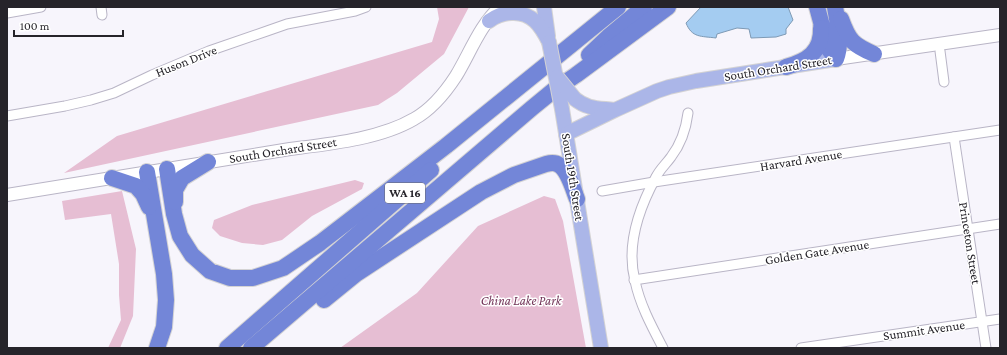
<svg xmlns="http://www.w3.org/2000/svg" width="1007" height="355" font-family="'Crimson Pro',serif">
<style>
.green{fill:#e6bed3}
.water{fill:#a4ccf1;stroke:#7e9ab5}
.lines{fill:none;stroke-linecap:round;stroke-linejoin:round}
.street-casing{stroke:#b9b5c6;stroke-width:11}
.secondary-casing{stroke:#b9b5c6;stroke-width:14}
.primary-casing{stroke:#d4d3d4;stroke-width:16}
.highway-casing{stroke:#d4d3d4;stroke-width:18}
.street{stroke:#fff;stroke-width:9}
.secondary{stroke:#fff;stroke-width:12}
.primary{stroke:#abb6e8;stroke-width:14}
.highway{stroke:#7386d8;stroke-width:16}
.primary-bridge-casing{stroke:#d4d3d4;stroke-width:16;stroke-linecap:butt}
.primary-bridge{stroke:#abb6e8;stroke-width:14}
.labels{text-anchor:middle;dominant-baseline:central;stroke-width:3;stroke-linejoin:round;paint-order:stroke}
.shield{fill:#fff;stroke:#67666a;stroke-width:1}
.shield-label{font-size:12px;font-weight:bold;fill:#26242a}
.street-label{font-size:13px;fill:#26242a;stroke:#fff}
.park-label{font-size:13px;font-style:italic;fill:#733559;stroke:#fff}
</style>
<rect width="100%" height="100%" fill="#f7f5fc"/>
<g class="green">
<path d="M437 7H469L444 54 397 93 378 105 64 173 117 136 432 42 439 19Z"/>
<path d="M355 180 364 183 362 189 312 216 282 240 263 245 242 243 220 236 212 228 214 220 252 205Z"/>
<path d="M122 191 136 249 133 316 120 348H108L121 320 119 295V264L111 214 65 220 62 201Z"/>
<path d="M544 196 555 199 563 221 586 348H340L417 293 478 226Z"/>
</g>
<path class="water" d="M701 7H788L793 20 786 29V34L776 37 751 38 749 29 737 28 717 34 716 38C701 36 692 38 686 23Z"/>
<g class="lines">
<defs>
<g id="street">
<path d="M101 7 102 15"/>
<path d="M7 13 41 7"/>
<path d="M940 51 944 82"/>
<path d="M7 116 65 106 91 100 114 93 152 75 209 51 267 31 287 24 355 11 366 7"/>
<path d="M954 137 986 348"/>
<path d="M602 191 654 182 1000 130"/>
<path d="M634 280 1000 224"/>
<path d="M663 348C652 327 640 305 635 281 626 246 639 208 656 177 660 169 666 164 671 157 681 144 686 129 688 113"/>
<path d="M801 348 1000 319"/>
</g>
<g id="secondary">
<path d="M836 59 1000 35"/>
<path d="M7 195 290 149C329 144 380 139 414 119 432 109 445 93 456 76 470 53 480 25 500 7"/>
</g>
<g id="primary">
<path d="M544 7 548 36"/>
<path d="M489 21C496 16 503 13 512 13 532 12 541 26 549 42"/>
<path d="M575 99C587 109 599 108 614 110"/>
<path d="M562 109 601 348"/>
<path d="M566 134 615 110 657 91 669 87 696 81 836 59"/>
</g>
<g id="highway">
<path d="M817 7 828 48 836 59C842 43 838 24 835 7"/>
<path d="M841 19C849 41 853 45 874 54"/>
<path d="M589 55 608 37 644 7"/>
<path d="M786 67C807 61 822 52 821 28"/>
<path d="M167 169 174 214 180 236 192 255 210 271 230 278H253L283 268 320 243 446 146 618 7"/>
<path d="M147 172 164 274 166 300 164 327 157 348"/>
<path d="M112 178 136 186 143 194 149 207"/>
<path d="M175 202V190L182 178 208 162"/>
<path d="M324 300 356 274 481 192 514 175 546 164C550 163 555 162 559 165 568 170 573 189 577 199"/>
<path d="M227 348 431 170"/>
<path d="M251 348 532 108 554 90 576 75 668 7"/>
</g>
</defs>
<use href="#street" class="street-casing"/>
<use href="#secondary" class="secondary-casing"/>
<use href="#primary" class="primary-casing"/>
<use href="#highway" class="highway-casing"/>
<use href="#street" class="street"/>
<use href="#secondary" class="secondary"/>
<use href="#primary" class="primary"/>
<use href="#highway" class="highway"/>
<defs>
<g id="primary-bridge">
<path d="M549 42 562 109"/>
<path d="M557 77 575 99"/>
</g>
</defs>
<use href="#primary-bridge" class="primary-bridge-casing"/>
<use href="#primary-bridge" class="primary-bridge"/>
</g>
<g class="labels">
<rect class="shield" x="385" y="183" width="40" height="20" rx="3"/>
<g class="shield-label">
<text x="405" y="193">WA 16</text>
</g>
<g class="street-label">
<text transform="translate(186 61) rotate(-22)">Huson Drive</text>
<text transform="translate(778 68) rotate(-9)">South Orchard Street</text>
<text transform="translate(283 150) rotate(-9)">South Orchard Street</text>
<text transform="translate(801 160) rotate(-9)">Harvard Avenue</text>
<text transform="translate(573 177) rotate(81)">South 19th Street</text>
<text transform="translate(970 243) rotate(81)">Princeton Street</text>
<text transform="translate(817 252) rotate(-9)">Golden Gate Avenue</text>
<text transform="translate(924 330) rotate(-8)">Summit Avenue</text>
</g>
<g class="park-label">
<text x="521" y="300">China Lake Park</text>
</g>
</g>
<rect width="1007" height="355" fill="none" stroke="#26242a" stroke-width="16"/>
<path d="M14 30v6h109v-6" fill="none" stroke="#26242a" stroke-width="2"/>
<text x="20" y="30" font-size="12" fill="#26242a" stroke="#ffffff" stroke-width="3" paint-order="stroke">100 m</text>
</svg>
